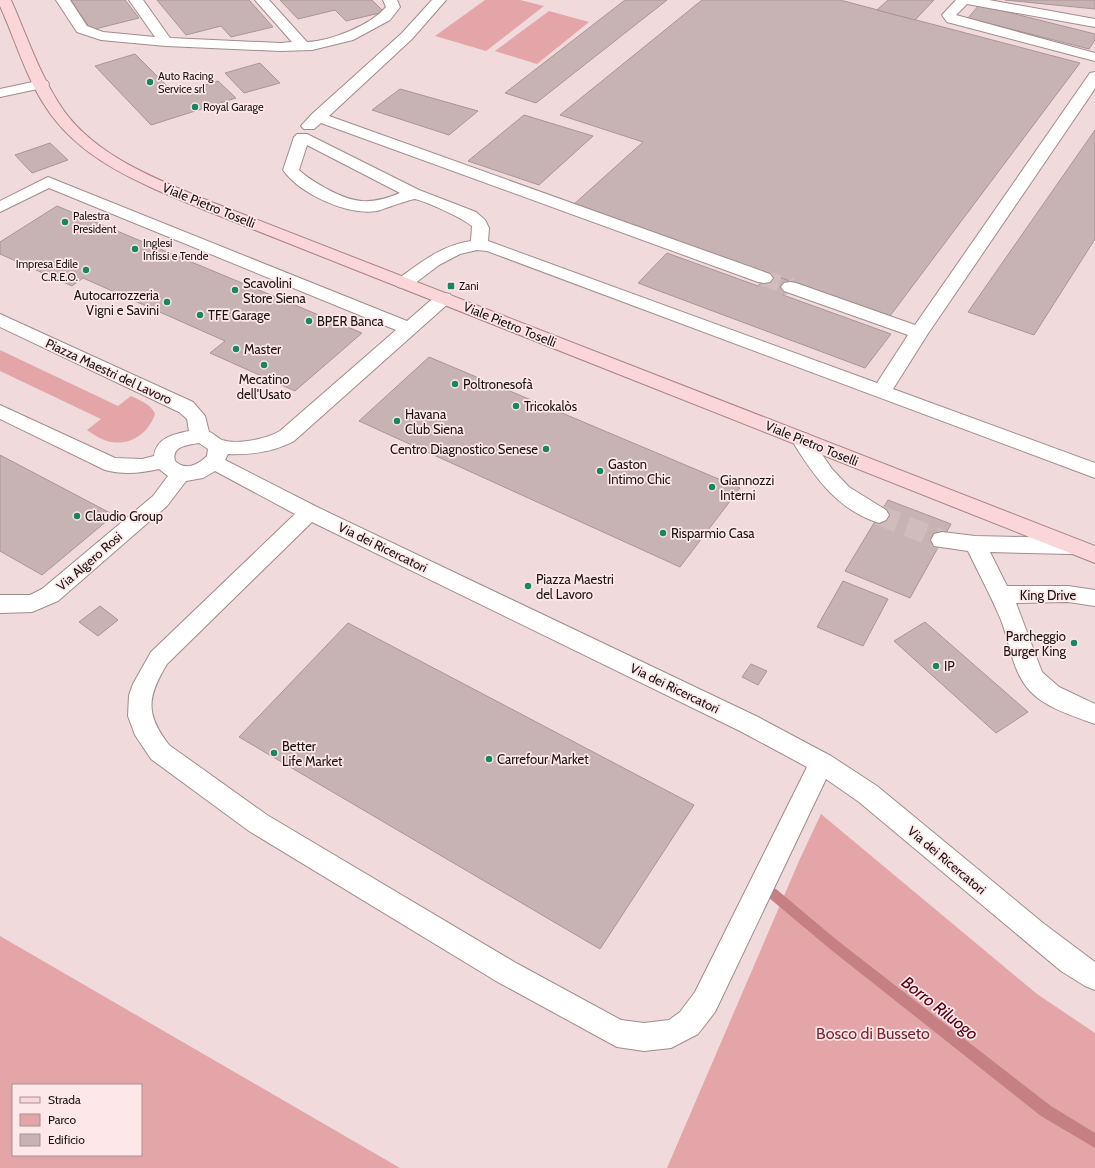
<svg xmlns="http://www.w3.org/2000/svg" width="1095" height="1168" font-family="Cabin,sans-serif">
<style>
.green{fill:#e4a5a8;fill-rule:evenodd}
.lines{fill:none;stroke-linecap:round;stroke-linejoin:round}
.stream{fill:#c67f83;fill-rule:evenodd}
.building{fill:#c8b3b4;stroke:#a99596}
.minor-tunnel-far1{stroke:#d0bcbd;stroke-width:16;stroke-dasharray:16 8;stroke-linecap:butt}
.minor-tunnel{stroke:#d0bcbd;stroke-width:20;stroke-dasharray:20 10;stroke-linecap:butt}
.minor-casing{stroke:#a08c8d;stroke-width:2}
.major-casing{stroke:#a98182;stroke-width:2}
.minor{fill:#fff;fill-rule:evenodd}
.major{fill:#fad6d8;fill-rule:evenodd}
.poi-dot{fill:#198663;stroke:#fde7e8;stroke-width:1.5}
.labels{text-anchor:middle;dominant-baseline:central;stroke-width:3.5;stroke-linejoin:round;paint-order:stroke}
.far-poi-label{font-size:11px;fill:#1b1414;stroke:#fde7e8;text-anchor:start}
.street-label{font-size:13px;fill:#1b1414;stroke:#fde7e8}
.poi-label{font-size:13px;fill:#1b1414;stroke:#fde7e8;text-anchor:start}
.near-park-label{font-size:16px;fill:#7c2632;stroke:#fde7e8}
.near-water-label{font-size:17px;font-style:italic;fill:#570016;stroke:#fde7e8}
</style>
<rect width="100%" height="100%" fill="#f0dadb"/>
<g class="green">
<path d="M485 0H520L544 6 486 51 435 36Z"/>
<path d="M549 11 589 22 537 64 495 51Z"/>
<path d="M0 350 118 406 131 396C141 401 151 404 155 414 148 435 128 447 107 441 100 439 93 434 87 430L101 419 0 371Z"/>
<path d="M821 814 1037 994 1095 1033V1168H667L799 861Z"/>
<path d="M0 936 400 1168H0ZM13 1085H141V1155H13Z"/>
</g>
<g class="lines">
<path class="stream" d="M772 887 776 889 838 941 1051 1106 1095 1133V1148L1041 1116 830 949 768 897 766 893 768 889Z"/>
</g>
<g class="building">
<path d="M71 0H125L139 18 91 30Z"/>
<path d="M157 0H249L273 27 231 37 221 26 186 35Z"/>
<path d="M280 0H372L384 12 346 21 335 10 298 19Z"/>
<path d="M625 0H667L536 103 505 93Z"/>
<path d="M702 0H840L1080 63 890 316 573 205 643 142 560 115Z"/>
<path d="M888 0H934L915 20 877 10Z"/>
<path d="M1005 0H1095V9Z"/>
<path d="M979 5 1095 34V40L1089 49 968 18Z"/>
<path d="M135 54 175 94 218 81 236 98 151 125 95 66Z"/>
<path d="M260 63 280 83 244 93 225 73Z"/>
<path d="M400 89 478 111 449 135 372 110Z"/>
<path d="M524 115 593 136 539 185 468 161Z"/>
<path d="M1095 130V239L1034 335 968 312Z"/>
<path d="M50 143 68 160 32 173 15 155Z"/>
<path d="M57 206 362 333 295 391 210 353 225 341 83 278 72 286 0 254V242Z"/>
<path d="M667 253 758 286 769 273 794 283 783 295 891 334 865 368 638 283Z"/>
<path d="M429 357 740 488 680 567 359 421Z"/>
<path d="M0 455 114 515 42 575 0 551Z"/>
<path d="M888 500 951 524 910 598 845 571Z"/>
<path d="M843 581 888 599 863 646 817 627Z"/>
<path d="M100 606 118 620 98 636 79 622Z"/>
<path d="M925 622 1028 712 996 733 894 641Z"/>
<path d="M348 623 694 805 600 949 239 737Z"/>
<path d="M751 664 767 671 758 685 742 677Z"/>
</g>
<g class="lines">
<path class="minor-tunnel-far1" d="M764 278 790 287"/>
<g class="minor-tunnel">
<path d="M788 286 790 287"/>
<path d="M879 515 942 540"/>
</g>
<defs>
<g id="minor">
<path d="M56 0H70L87 26 103 32 155 37 129 0H143L170 38 280 43 292 42 255 0H269L307 42C331 41 371 25 386 7L383 0H397L400 7 390 20 353 40 312 50 280 51 166 46 101 40 77 32Z"/>
<path d="M432 0H446L412 39 329 116 770 274 773 278 770 282 764 283 758 282 321 123 314 129H304L301 126 312 114 402 33Z"/>
<path d="M956 0H989L1095 19V27L967 4 956 15 1095 53V61L947 22 942 15Z"/>
<path d="M1095 72V88L1090 96 927 335 893 389 1095 463V478L487 251 477 250 460 254 439 265 410 287 404 288 398 287 395 283 398 279C420 263 442 245 471 241L472 226C462 218 428 202 415 199 411 199 384 209 377 211 348 216 300 194 283 170L294 137 297 134H307L419 190 476 212 485 220 489 228 488 241 877 383 908 335 784 291 781 287 784 283 790 282 796 283 915 325 1090 73ZM307 145 400 193C371 205 355 204 327 189 317 183 307 178 299 170Z"/>
<path d="M42 80 47 81 49 84 47 87 0 97V89Z"/>
<path d="M48 177 407 321 438 294 444 293 450 294 453 298 450 302 294 441C273 452 251 455 228 454L225 460 317 507 758 717 831 756 877 786 1043 923 1095 962V990L1085 986 1061 971 859 802 826 779 715 1012 698 1034 671 1048 644 1051 617 1047 496 981 249 831 151 759 135 735 128 716 129 695 133 684 151 652 295 514 215 471 203 478 186 481 167 506 58 601 32 612 0 613V595H30L42 589 153 496 168 476 159 469C142 473 123 475 105 470L0 419V405L115 458 142 459 154 456C156 438 174 434 189 431L187 419 179 412 0 327V314L193 402 205 416 209 432C214 433 217 438 222 440 238 445 266 439 280 431L396 330 49 188 0 212V201ZM199 443 208 449 207 456C198 465 185 471 175 461 171 446 188 445 199 443ZM312 522 740 731 807 767 695 992 680 1012 669 1020 644 1023 621 1020 516 963 267 815 169 745C145 714 147 697 167 664Z"/>
<path d="M801 432 808 434 832 469 849 487 886 510 889 515 886 520 879 523C837 510 813 475 791 439L794 434Z"/>
<path d="M942 532 975 536 1071 538 1079 540 1082 546 1079 552 1071 554 990 552 1007 586H1068L1095 590V606L1068 602 1016 603 1042 672 1059 687 1095 704V724C1073 716 1046 708 1030 691 1012 672 1010 643 1001 620 991 596 979 574 968 551L934 546 931 540 934 534Z"/>
</g>
<path id="major" d="M0 0H11C26 34 38 70 58 102 91 156 159 180 214 203L1095 546V563L202 209C144 185 80 161 45 106 25 75 15 39 0 6Z"/>
</defs>
<use href="#minor" class="minor-casing"/>
<use href="#major" class="major-casing"/>
<use href="#minor" class="minor"/>
<use href="#major" class="major"/>
</g>
<g class="poi-dot">
<circle cx="150" cy="82" r="4"/>
<circle cx="195" cy="107" r="4"/>
<circle cx="65" cy="222" r="4"/>
<circle cx="135" cy="249" r="4"/>
<circle cx="86" cy="270" r="4"/>
<rect x="447" y="282" width="8" height="8" rx="2"/>
<circle cx="235" cy="290" r="4"/>
<circle cx="167" cy="302" r="4"/>
<circle cx="200" cy="315" r="4"/>
<circle cx="309" cy="321" r="4"/>
<circle cx="236" cy="349" r="4"/>
<circle cx="264" cy="365" r="4"/>
<circle cx="455" cy="384" r="4"/>
<circle cx="516" cy="406" r="4"/>
<circle cx="397" cy="421" r="4"/>
<circle cx="546" cy="449" r="4"/>
<circle cx="600" cy="471" r="4"/>
<circle cx="712" cy="487" r="4"/>
<circle cx="77" cy="516" r="4"/>
<circle cx="663" cy="533" r="4"/>
<circle cx="528" cy="586" r="4"/>
<circle cx="1074" cy="643" r="4"/>
<circle cx="936" cy="666" r="4"/>
<circle cx="274" cy="753" r="4"/>
<circle cx="489" cy="759" r="4"/>
</g>
<g class="labels">
<g class="far-poi-label">
<text x="158" y="76">Auto Racing<tspan x="158" dy="13">Service srl</tspan></text>
<text x="203" y="107">Royal Garage</text>
<text x="73" y="216">Palestra<tspan x="73" dy="13">President</tspan></text>
<text x="143" y="243">Inglesi<tspan x="143" dy="13">Infissi e Tende</tspan></text>
<text x="78" y="264" text-anchor="end">Impresa Edile<tspan x="78" dy="13">C.R.E.O.</tspan></text>
<text x="459" y="286">Zani</text>
</g>
<g class="street-label">
<text transform="translate(209 205) rotate(22)">Viale Pietro Toselli</text>
<text transform="translate(510 324) rotate(22)">Viale Pietro Toselli</text>
<text transform="translate(109 371) rotate(25)">Piazza Maestri del Lavoro</text>
<text transform="translate(812 443) rotate(22)">Viale Pietro Toselli</text>
<text transform="translate(383 547) rotate(26)">Via dei Ricercatori</text>
<text transform="translate(89 561) rotate(-41)">Via Algero Rosi</text>
<text x="1048" y="595">King Drive</text>
<text transform="translate(675 688) rotate(26)">Via dei Ricercatori</text>
<text transform="translate(947 860) rotate(40)">Via dei Ricercatori</text>
</g>
<g class="poi-label">
<text x="243" y="283">Scavolini<tspan x="243" dy="15">Store Siena</tspan></text>
<text x="159" y="295" text-anchor="end">Autocarrozzeria<tspan x="159" dy="15">Vigni e Savini</tspan></text>
<text x="208" y="315">TFE Garage</text>
<text x="317" y="321">BPER Banca</text>
<text x="244" y="349">Master</text>
<text x="264" y="379" text-anchor="middle">Mecatino<tspan x="264" dy="15">dell'Usato</tspan></text>
<text x="463" y="384">Poltronesofà</text>
<text x="524" y="406">Tricokalòs</text>
<text x="405" y="414">Havana<tspan x="405" dy="15">Club Siena</tspan></text>
<text x="538" y="449" text-anchor="end">Centro Diagnostico Senese</text>
<text x="608" y="464">Gaston<tspan x="608" dy="15">Intimo Chic</tspan></text>
<text x="720" y="480">Giannozzi<tspan x="720" dy="15">Interni</tspan></text>
<text x="85" y="516">Claudio Group</text>
<text x="671" y="533">Risparmio Casa</text>
<text x="536" y="579">Piazza Maestri<tspan x="536" dy="15">del Lavoro</tspan></text>
<text x="1066" y="636" text-anchor="end">Parcheggio<tspan x="1066" dy="15">Burger King</tspan></text>
<text x="944" y="666">IP</text>
<text x="282" y="746">Better<tspan x="282" dy="15">Life Market</tspan></text>
<text x="497" y="759">Carrefour Market</text>
</g>
<g class="near-park-label">
<text x="873" y="1033">Bosco di Busseto</text>
</g>
<g class="near-water-label">
<text transform="translate(940 1008) rotate(38)">Borro Riluogo</text>
</g>
</g>
<rect x="12" y="1084" width="130" height="72" fill="#fde7e8" stroke="#a39393"/>
<rect x="20" y="1097" width="20" height="6" fill="#fad6d8" stroke="#a39393"/>
<text x="48" y="1104" font-size="12" fill="#1b1414">Strada</text>
<rect x="20" y="1114" width="20" height="12" fill="#e4a5a8" stroke="#a39393"/>
<text x="48" y="1124" font-size="12" fill="#1b1414">Parco</text>
<rect x="20" y="1134" width="20" height="12" fill="#c8b3b4" stroke="#a39393"/>
<text x="48" y="1144" font-size="12" fill="#1b1414">Edificio</text>
</svg>
